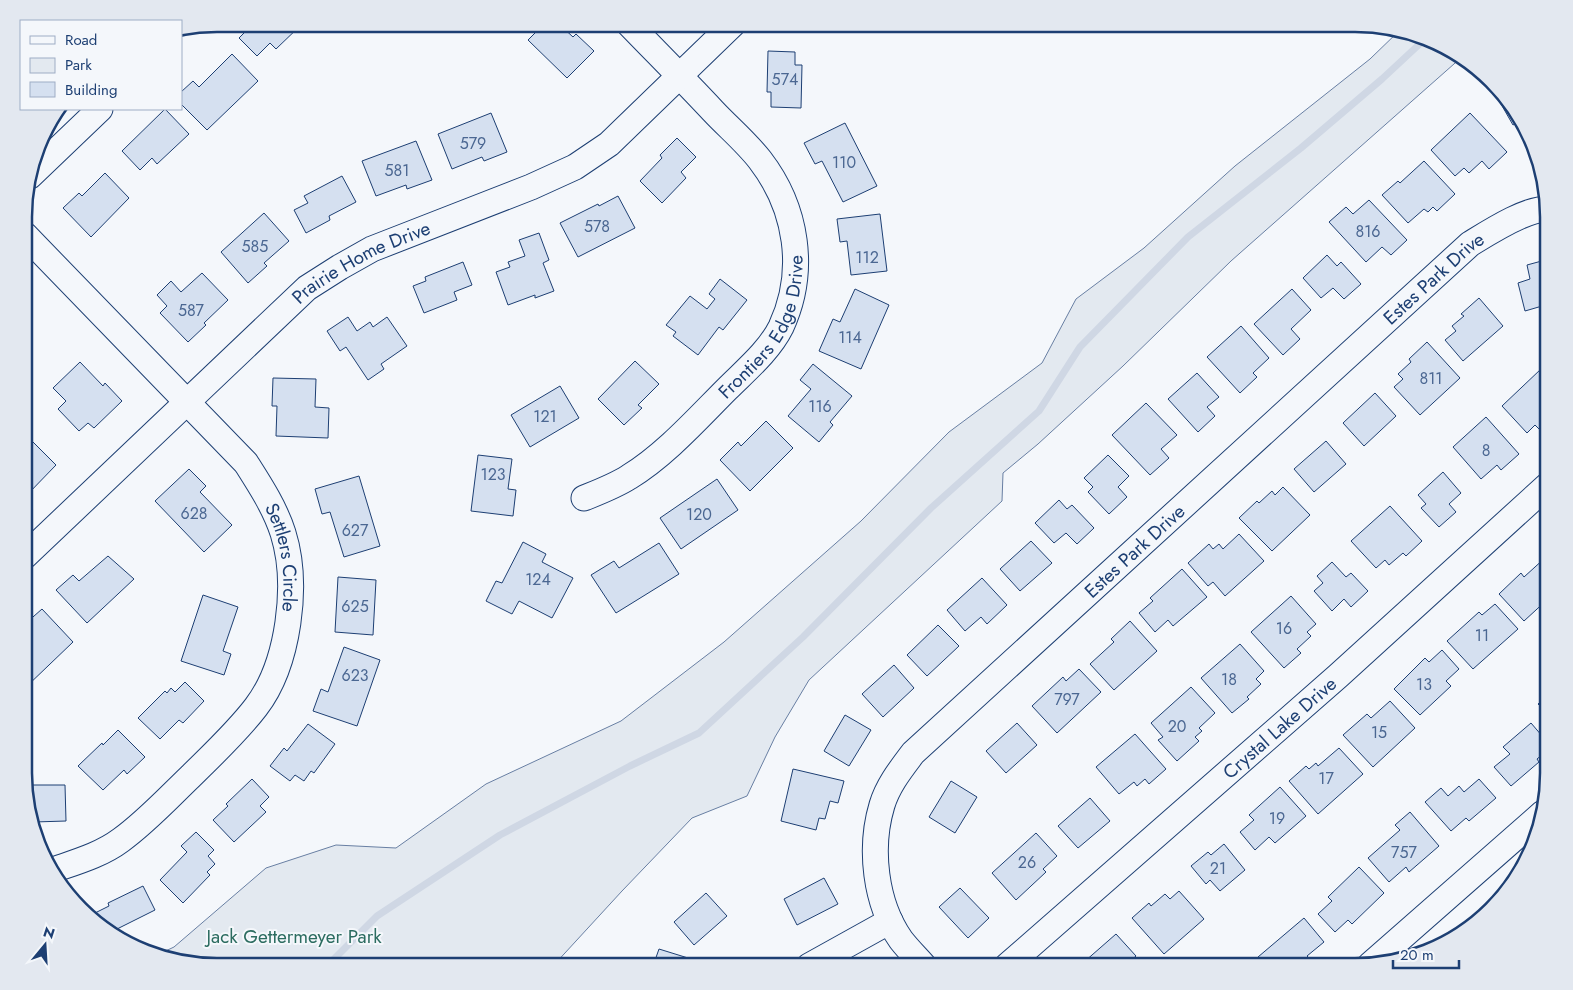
<svg xmlns="http://www.w3.org/2000/svg" width="1573" height="990" font-family="Jost,sans-serif">
<style>
.green{fill:#e3e9f0;stroke:#687fa3}
.lines{fill:none;stroke-linecap:round;stroke-linejoin:round}
.stream{stroke:#cfd7e4;stroke-width:7}
.building{fill:#d5e0f0;stroke:#1d3f73}
.minor-casing{stroke:#1d3f73;stroke-width:27}
.minor{stroke:#f4f7fb;stroke-width:25}
.labels{text-anchor:middle;dominant-baseline:central;stroke-width:4;stroke-linejoin:round;paint-order:stroke}
.number-label{font-size:16px;fill:#4b6792}
.street-label{font-size:19px;fill:#1d3f73;stroke:#f4f7fb}
.park-label{font-size:19px;fill:#2c6c60;stroke:#f4f7fb}
.rim{fill:none;stroke:#1d3f73;stroke-width:2.5}
</style>
<rect width="100%" height="100%" fill="#f4f7fb"/>
<path class="green" d="M1400 30H1406L1463 56 1231 261 1123 366 1038 444 1003 473 1002 501 809 680 775 737 747 796 692 818 622 891 553 966H217L155 956 174 947 266 868 336 845 396 848 486 784 621 721 724 642 861 521 949 432 1042 363 1076 299 1144 248 1235 166 1370 59Z"/>
<g class="lines">
<path class="stream" d="M327 966 377 916 500 835 630 766 699 733 803 637 931 508 1039 411 1080 347 1188 237 1301 148 1382 79 1425 39"/>
</g>
<g class="building">
<path d="M253 24H302L276 49 270 43 257 56 239 38Z"/>
<path d="M544 24H559L573 37 576 34 594 51 567 78 528 40Z"/>
<path d="M768 51 795 52V65H802L801 108 771 107V92H767Z"/>
<path d="M232 54 258 81 207 130 181 104V92L193 81 199 87Z"/>
<path d="M1500 95 1522 120 1513 125 1497 97Z"/>
<path d="M165 109 189 134 157 164 152 158 140 170 122 151Z"/>
<path d="M491 113 507 152 484 161 482 157 452 169 438 134Z"/>
<path d="M1470 113 1507 152 1489 169 1482 161 1469 173 1464 168 1455 176 1431 150Z"/>
<path d="M845 123 877 186 843 202 822 161 815 164 804 143Z"/>
<path d="M677 138 696 157 681 172 686 178 662 203 640 181 662 158 660 155Z"/>
<path d="M416 141 432 180 407 189 406 185 376 196 362 161Z"/>
<path d="M1424 161 1455 194 1437 211 1433 207 1428 212 1424 209 1408 223 1382 195 1398 181 1400 183Z"/>
<path d="M105 173 129 198 91 237 63 208 79 193 82 196Z"/>
<path d="M342 176 356 202 329 216 330 220 306 233 294 210 308 203 304 196Z"/>
<path d="M618 196 635 228 578 257 560 223 598 204 599 206Z"/>
<path d="M1369 200 1407 240 1391 255 1382 247 1366 262 1329 222 1346 207 1353 214Z"/>
<path d="M264 213 289 241 264 263 267 266 248 283 221 252Z"/>
<path d="M880 214 887 271 851 275 847 241 840 242 837 219Z"/>
<path d="M539 233 549 260 543 263 554 291 535 298V295L508 305 496 272 510 267 508 262 525 256 519 240Z"/>
<path d="M1327 255 1337 266 1341 262 1361 284 1344 299 1333 288 1321 298 1303 278Z"/>
<path d="M1549 259V304L1525 311 1518 283 1530 279 1527 265Z"/>
<path d="M463 262 472 285 454 292 457 300 424 313 413 286 426 281 425 277Z"/>
<path d="M202 273 228 300 204 323 206 325 188 342 160 313 167 306 157 295 171 281 181 292Z"/>
<path d="M720 279 747 300 723 330 719 327 698 355 673 336 676 332 666 325 690 296 707 309 715 299 709 294Z"/>
<path d="M855 289 889 305 861 369 819 351 833 319 840 322Z"/>
<path d="M1292 289 1311 310 1291 329 1300 339 1283 355 1254 324Z"/>
<path d="M1479 298 1503 326 1463 361 1445 340 1456 331 1452 326 1464 316 1461 314Z"/>
<path d="M348 317 357 331 370 322 373 327 387 317 407 346 381 364 384 369 368 380 346 347 340 351 327 331Z"/>
<path d="M1241 326 1269 358 1253 373 1257 377 1240 393 1207 357Z"/>
<path d="M1427 342 1460 378 1420 415 1394 387 1403 379 1398 374 1411 362 1409 359Z"/>
<path d="M635 361 659 384 638 405 642 408 624 425 598 399Z"/>
<path d="M80 362 103 386 105 383 122 401 94 428 88 423 79 431 58 409 66 401 53 388Z"/>
<path d="M813 364 852 396 830 422 833 425 819 442 788 416 811 389 800 380Z"/>
<path d="M1541 369 1549 378V419L1539 429 1535 425 1527 433 1502 406Z"/>
<path d="M1197 373 1219 397 1207 407 1215 416 1198 432 1168 399Z"/>
<path d="M273 378 316 379 315 407 329 408 328 438 276 436 277 406H272Z"/>
<path d="M560 386 579 418 530 447 511 415Z"/>
<path d="M1375 393 1396 416 1364 446 1343 423Z"/>
<path d="M1146 403 1177 435 1161 449 1169 458 1150 475 1112 435Z"/>
<path d="M1486 417 1519 454 1501 470 1497 465 1481 479 1453 447Z"/>
<path d="M766 421 793 448 750 491 720 460 738 442 741 446Z"/>
<path d="M29 438 56 465 25 497V442Z"/>
<path d="M1326 441 1346 464 1314 492 1294 469Z"/>
<path d="M478 455 512 459 508 489 516 490 513 516 471 511Z"/>
<path d="M1108 455 1129 476 1118 487 1127 497 1109 514 1088 492 1093 487 1084 478Z"/>
<path d="M189 469 206 486 200 492 232 525 204 552 155 501Z"/>
<path d="M1443 472 1461 493 1449 504 1456 512 1439 527 1421 508 1426 504 1418 495Z"/>
<path d="M359 476 380 546 344 557 330 512 322 514 315 489Z"/>
<path d="M717 479 738 510 681 549 660 518Z"/>
<path d="M1283 487 1310 515 1272 551 1239 518 1257 501 1259 503 1272 491 1275 495Z"/>
<path d="M1059 500 1067 509 1072 505 1094 528 1077 544 1066 533 1054 543 1035 523Z"/>
<path d="M1390 506 1422 541 1406 556 1403 553 1389 565 1385 560 1376 568 1351 541Z"/>
<path d="M1239 534 1264 561 1225 596 1213 582 1208 586 1188 563 1209 544 1213 549 1219 544 1223 549Z"/>
<path d="M1031 541 1052 563 1020 591 1000 569Z"/>
<path d="M523 542 546 554 542 562 573 578 552 618 519 601 512 614 486 601 496 581 502 583Z"/>
<path d="M659 543 679 574 616 613 591 575 614 561 619 568Z"/>
<path d="M108 556 134 579 87 623 56 590 73 575 79 581Z"/>
<path d="M1546 557 1549 560V598L1524 621 1499 594 1521 573 1524 577Z"/>
<path d="M1332 562 1346 577 1351 573 1368 591 1351 607 1344 599 1332 611 1314 591 1323 583 1317 576Z"/>
<path d="M1182 569 1207 597 1173 626 1168 620 1155 632 1139 613 1153 601 1150 598Z"/>
<path d="M338 577 376 580 373 635 335 632Z"/>
<path d="M982 578 1007 605 987 624 981 617 965 631 947 610Z"/>
<path d="M203 595 238 607 223 651 231 654 224 675 181 661Z"/>
<path d="M1291 596 1316 624 1307 632 1311 636 1297 649 1301 653 1284 668 1251 632Z"/>
<path d="M1495 604 1518 629 1473 669 1447 641 1479 612 1482 615Z"/>
<path d="M42 609 73 642 25 688V636L31 631 25 624Z"/>
<path d="M1130 621 1157 651 1114 690 1090 664 1114 642 1111 639Z"/>
<path d="M938 625 959 646 927 676 907 655Z"/>
<path d="M1240 644 1264 671 1256 679 1261 684 1247 697 1249 699 1232 713 1201 678Z"/>
<path d="M344 647 380 660 357 726 313 711 321 689 328 692Z"/>
<path d="M1442 650 1459 669 1446 681 1451 686 1420 715 1394 689 1425 658 1429 662Z"/>
<path d="M894 665 914 688 883 717 862 694Z"/>
<path d="M1079 669 1101 692 1057 733 1032 706 1063 677 1066 681Z"/>
<path d="M185 682 204 701 183 723 179 720 160 739 138 718 165 691 167 693 171 688 175 692Z"/>
<path d="M1191 687 1215 713 1199 728 1202 731 1195 737 1199 741 1177 761 1158 740 1163 737 1151 723Z"/>
<path d="M1549 694V715L1538 704Z"/>
<path d="M1390 701 1415 728 1373 767 1343 735 1367 714 1371 718Z"/>
<path d="M845 715 871 730 849 766 824 751Z"/>
<path d="M1017 723 1037 745 1006 773 986 751Z"/>
<path d="M1531 723 1549 744V749L1537 759 1539 762 1511 786 1494 767 1510 754 1503 747Z"/>
<path d="M308 724 335 744 314 773 311 771 304 781 295 775 290 781 270 766 284 748 287 751Z"/>
<path d="M118 730 145 757 127 774 124 770 103 790 78 766 102 743 103 745Z"/>
<path d="M1135 734 1166 769 1149 784 1145 779 1137 786 1134 782 1119 794 1096 767Z"/>
<path d="M1339 748 1363 774 1318 814 1289 781 1306 766 1309 769 1316 763 1318 766Z"/>
<path d="M793 769 844 781 838 803 830 801 825 819 819 818 816 830 781 821Z"/>
<path d="M252 779 269 797 260 806 266 812 234 842 213 820 228 806 226 804Z"/>
<path d="M1479 779 1496 798 1469 821 1466 818 1451 831 1425 802 1441 788 1448 796 1459 786 1464 792Z"/>
<path d="M951 781 977 797 955 833 929 817Z"/>
<path d="M25 785H65L66 821 34 822 25 798Z"/>
<path d="M1280 787 1306 816 1275 843 1269 837 1255 850 1240 832 1254 820 1249 815Z"/>
<path d="M1090 798 1110 821 1078 848 1058 826Z"/>
<path d="M1410 812 1439 846 1409 872 1406 867 1389 882 1368 858 1400 830 1395 825Z"/>
<path d="M196 832 214 850 208 856 215 864 207 872 210 875 183 903 160 880 187 852 181 846Z"/>
<path d="M1036 833 1057 856 1043 869 1046 872 1016 900 992 873Z"/>
<path d="M1224 844 1245 870 1220 891 1210 880 1206 884 1191 866 1208 852 1211 855Z"/>
<path d="M1359 867 1384 893 1352 924 1348 920 1335 932 1318 914 1332 901 1328 897Z"/>
<path d="M824 878 838 904 797 925 784 899Z"/>
<path d="M143 886 155 910 109 933 91 915 109 906 108 903Z"/>
<path d="M960 888 989 918 968 938 939 907Z"/>
<path d="M1179 891 1204 919 1164 954 1132 918 1149 903 1151 906 1165 894 1170 899Z"/>
<path d="M706 893 727 916 694 945 674 922Z"/>
<path d="M1304 918 1324 942 1307 956 1310 959 1301 966H1265L1258 957Z"/>
<path d="M1116 934 1136 956 1125 966H1087L1084 962Z"/>
<path d="M659 949 688 958 685 966H653Z"/>
</g>
<g class="lines">
<defs>
<g id="minor">
<path d="M30 176 100 109"/>
<path id="s1" d="M25 235 246 463C260 485 275 508 283 533 299 584 289 664 256 707 237 732 213 754 191 776 169 797 146 822 121 840 101 855 76 862 53 870"/>
<path id="s2" d="M584 498C599 492 615 486 629 477 665 455 697 419 727 389 746 370 769 351 781 327 807 271 797 208 760 160 746 142 728 127 713 111 685 81 657 53 629 24"/>
<path id="s3" d="M25 556 307 288 340 267 372 249 531 187 575 167 609 144 733 24"/>
<path d="M1370 965 1543 813"/>
<path d="M809 966 890 921"/>
<path id="s4" d="M924 966C917 958 908 949 901 940 875 903 869 848 882 805 888 785 901 769 913 753L1470 244C1488 233 1528 207 1549 209"/>
<path id="s5" d="M1007 966 1338 676 1549 484"/>
</g>
</defs>
<use href="#minor" class="minor-casing"/>
<use href="#minor" class="minor"/>
</g>
<g class="labels">
<g class="number-label">
<text x="785" y="79">574</text>
<text x="473" y="143">579</text>
<text x="844" y="162">110</text>
<text x="397" y="170">581</text>
<text x="597" y="226">578</text>
<text x="1368" y="231">816</text>
<text x="255" y="246">585</text>
<text x="867" y="257">112</text>
<text x="191" y="310">587</text>
<text x="850" y="337">114</text>
<text x="1431" y="378">811</text>
<text x="820" y="406">116</text>
<text x="545" y="416">121</text>
<text x="1486" y="450">8</text>
<text x="493" y="474">123</text>
<text x="194" y="513">628</text>
<text x="699" y="514">120</text>
<text x="355" y="530">627</text>
<text x="538" y="579">124</text>
<text x="355" y="606">625</text>
<text x="1284" y="628">16</text>
<text x="1482" y="635">11</text>
<text x="355" y="675">623</text>
<text x="1229" y="679">18</text>
<text x="1424" y="684">13</text>
<text x="1067" y="699">797</text>
<text x="1177" y="726">20</text>
<text x="1379" y="732">15</text>
<text x="1326" y="778">17</text>
<text x="1277" y="818">19</text>
<text x="1404" y="852">757</text>
<text x="1027" y="862">26</text>
<text x="1218" y="868">21</text>
</g>
<g class="street-label">
<text stroke="none"><textPath href="#s3" startOffset="449">Prairie Home Drive</textPath></text>
<text stroke="none"><textPath href="#s4" startOffset="941">Estes Park Drive</textPath></text>
<text stroke="none"><textPath href="#s2" startOffset="256">Frontiers Edge Drive</textPath></text>
<text stroke="none"><textPath href="#s4" startOffset="536">Estes Park Drive</textPath></text>
<text stroke="none"><textPath href="#s1" startOffset="421">Settlers Circle</textPath></text>
<text stroke="none"><textPath href="#s5" startOffset="362">Crystal Lake Drive</textPath></text>
</g>
<g class="park-label">
<text x="294" y="936">Jack Gettermeyer Park</text>
</g>
</g>
<path d="M0 0H1573V990H0ZM217 32H1355A185 185 0 0 1 1540 217V773A185 185 0 0 1 1355 958H217A185 185 0 0 1 32 773V217A185 185 0 0 1 217 32Z" fill="#e3e8f0" fill-rule="evenodd"/>
<path class="rim" d="M217 32H1355A185 185 0 0 1 1540 217V773A185 185 0 0 1 1355 958H217A185 185 0 0 1 32 773V217A185 185 0 0 1 217 32Z"/>
<rect x="20" y="20" width="162" height="90" fill="#f4f7fb" stroke="#9eadc5"/>
<rect x="30" y="36" width="25" height="8" fill="#f4f7fb" stroke="#9eadc5"/>
<text x="65" y="45" font-size="15" fill="#1d3f73">Road</text>
<rect x="30" y="58" width="25" height="15" fill="#e3e9f0" stroke="#9eadc5"/>
<text x="65" y="70" font-size="15" fill="#1d3f73">Park</text>
<rect x="30" y="82" width="25" height="15" fill="#d5e0f0" stroke="#9eadc5"/>
<text x="65" y="95" font-size="15" fill="#1d3f73">Building</text>
<g transform="translate(45 945) rotate(18)" stroke="#f4f7fb" stroke-width="4" paint-order="stroke">
<path d="M0-4L9 19L0 12L-9 19Z" fill="#1d3f73"/>
<text y="-8" font-size="14" font-weight="bold" text-anchor="middle" fill="#1d3f73">N</text>
</g>
<path d="M1393 960v8h66v-8" fill="none" stroke="#1d3f73" stroke-width="2.5"/>
<text x="1400" y="960" font-size="15" fill="#1d3f73" stroke="#f4f7fb" stroke-width="4" paint-order="stroke">20 m</text>
</svg>
